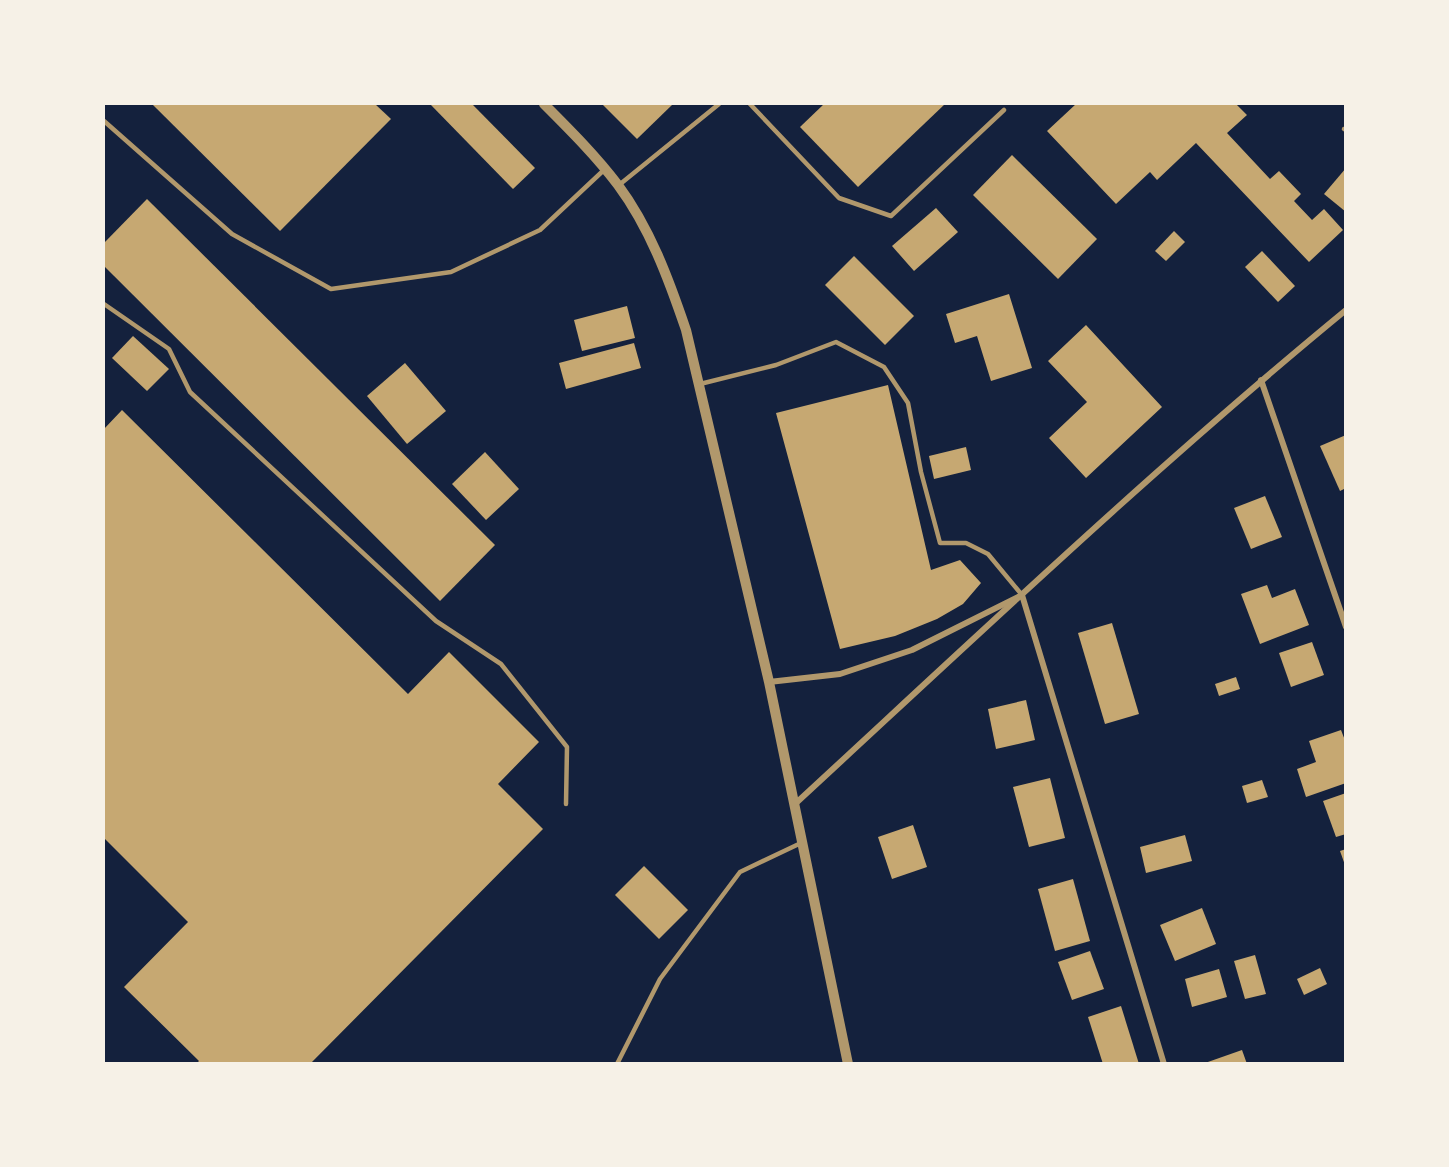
<svg xmlns="http://www.w3.org/2000/svg" width="1449" height="1167" font-family="'Sofia Sans Condensed',sans-serif">
<style>
.building{fill:#c6a872}
.lines{fill:none;stroke-linecap:round;stroke-linejoin:round}
.service{stroke:#b1986c;stroke-width:4.5}
.minor{stroke:#b1986c;stroke-width:6}
.tertiary{stroke:#b1986c;stroke-width:10}
</style>
<rect width="100%" height="100%" fill="#14213d"/>
<g class="building">
<path d="M152 104H375L391 119 280 231Z"/>
<path d="M430 104H472L535 168 513 189Z"/>
<path d="M602 104H673L637 139Z"/>
<path d="M824 104H945L858 187 800 127Z"/>
<path d="M1076 104H1236L1247 115 1227 133 1270 179 1279 171 1301 194 1294 201 1312 220 1324 209 1343 230 1309 262 1196 143 1157 180 1150 172 1116 204 1047 131Z"/>
<path d="M1012 155 1097 239 1058 279 973 195Z"/>
<path d="M1346 168V212L1324 194Z"/>
<path d="M147 199 495 545 440 601 104 266V243Z"/>
<path d="M936 208 958 232 914 271 892 246Z"/>
<path d="M1174 231 1185 242 1166 261 1155 251Z"/>
<path d="M1262 251 1295 286 1278 302 1245 267Z"/>
<path d="M854 256 914 316 885 345 825 285Z"/>
<path d="M1009 294 1032 368 991 381 977 336 955 343 946 314Z"/>
<path d="M627 306 635 338 582 351 574 320Z"/>
<path d="M1086 325 1162 407 1086 478 1049 438 1087 402 1048 361Z"/>
<path d="M133 336 169 369 147 391 112 358Z"/>
<path d="M634 343 641 368 566 389 559 363Z"/>
<path d="M405 363 446 411 407 444 367 396Z"/>
<path d="M888 385 931 570 960 560 981 583 963 604 937 619 895 636 840 649 776 413Z"/>
<path d="M122 410 408 694 449 652 539 742 498 784 543 829 310 1064H196L199 1061 124 987 188 922 104 838V429Z"/>
<path d="M1346 435V488L1340 491 1320 446Z"/>
<path d="M966 447 971 470 934 479 929 456Z"/>
<path d="M485 452 519 489 486 520 452 484Z"/>
<path d="M1265 496 1282 537 1251 549 1234 508Z"/>
<path d="M1267 585 1272 598 1295 589 1309 625 1260 644 1241 594Z"/>
<path d="M1112 623 1139 714 1105 724 1078 633Z"/>
<path d="M1312 642 1324 675 1291 687 1279 653Z"/>
<path d="M1236 677 1240 689 1219 696 1215 684Z"/>
<path d="M1026 700 1035 740 996 749 988 709Z"/>
<path d="M1341 730 1346 743V783L1306 797 1297 769 1316 762 1309 741Z"/>
<path d="M1050 778 1065 838 1029 847 1013 787Z"/>
<path d="M1262 780 1268 797 1247 803 1242 786Z"/>
<path d="M1346 793V834L1336 837 1323 801Z"/>
<path d="M913 825 927 867 892 879 878 837Z"/>
<path d="M1185 835 1192 861 1146 873 1140 847Z"/>
<path d="M1346 849V865H1345L1340 851Z"/>
<path d="M644 866 688 910 659 939 615 895Z"/>
<path d="M1073 879 1090 941 1055 951 1038 889Z"/>
<path d="M1202 908 1216 944 1175 961 1160 925Z"/>
<path d="M1090 951 1104 989 1072 1000 1058 962Z"/>
<path d="M1255 955 1266 994 1245 999 1234 961Z"/>
<path d="M1320 968 1327 984 1304 995 1297 979Z"/>
<path d="M1219 969 1227 997 1192 1007 1185 979Z"/>
<path d="M1121 1006 1139 1064H1103L1088 1017Z"/>
<path d="M1242 1050 1247 1064H1205V1063Z"/>
</g>
<g class="lines">
<g class="service">
<path d="M750 104 839 198 891 216 1004 110"/>
<path d="M104 121 232 234 331 289 451 272 540 230 605 169"/>
<path d="M1344 129 1346 130"/>
<path d="M619 185 719 104"/>
<path d="M104 304 169 349 190 392 436 621 501 664 567 747 566 804"/>
<path d="M700 384 776 365 836 342 884 367 908 403 921 472 940 543H966L988 554 1022 595"/>
<path d="M617 1064 660 979 740 872 801 843"/>
</g>
<g class="minor">
<path d="M1261 380 1346 627"/>
<path d="M769 682 840 674 912 650 1022 595 1164 1064"/>
<path d="M795 804C976 637 1155 467 1346 310"/>
</g>
<path class="tertiary" d="M544 104C570 130 596 156 618 185 650 228 669 280 686 330L769 682 848 1064"/>
</g>
<rect width="1449" height="1167" fill="none" stroke="#f6f1e7" stroke-width="210"/>
</svg>
